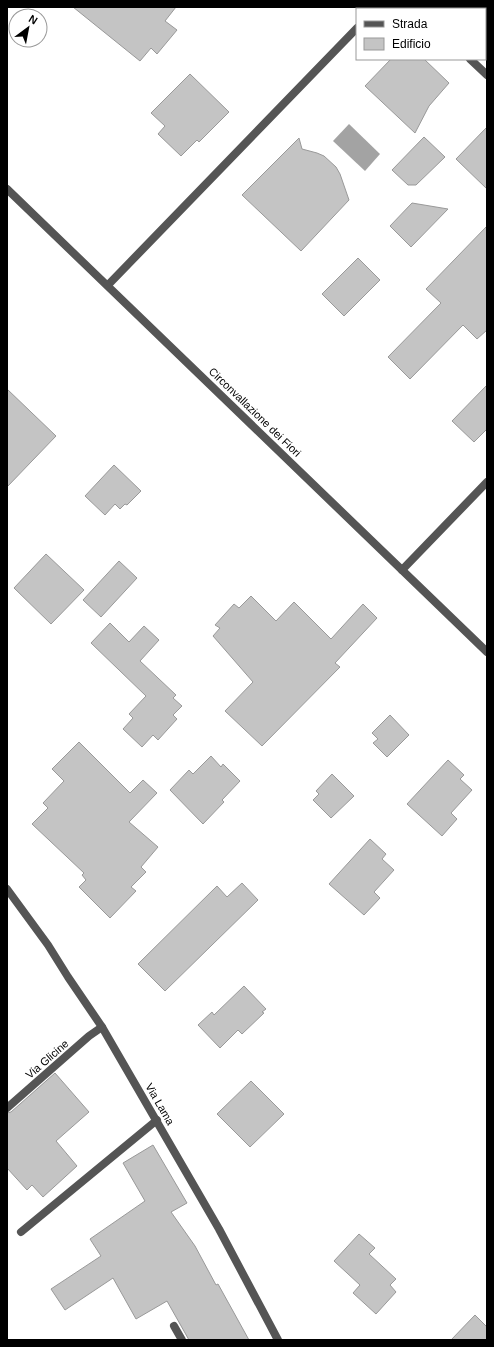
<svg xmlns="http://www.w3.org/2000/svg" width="494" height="1347" font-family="Arial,sans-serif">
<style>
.water{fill:#a3a3a3}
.building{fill:#c4c4c4;stroke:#999}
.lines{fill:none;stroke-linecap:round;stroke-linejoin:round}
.minor{stroke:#555;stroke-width:8}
.tertiary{stroke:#555;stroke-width:8}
.labels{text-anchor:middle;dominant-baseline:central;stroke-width:3;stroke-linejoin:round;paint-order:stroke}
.street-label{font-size:11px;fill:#000;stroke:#fff}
</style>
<rect width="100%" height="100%" fill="#fff"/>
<path class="water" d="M349 124 380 154 365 171 333 141Z"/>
<g class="building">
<path d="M73 7H176L165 21 177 30 157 54 151 48 140 61Z"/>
<path d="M391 59H424L449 83 429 106 415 133 365 86Z"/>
<path d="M190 74 229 112 199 142 197 140 181 156 158 134 165 126 151 113Z"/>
<path d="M487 127V189L456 159Z"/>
<path d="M424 137 445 157 416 185H408L392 170Z"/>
<path d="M299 138 302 149 317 153 324 156 336 167 340 174 349 200 301 251 242 195Z"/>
<path d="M412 203 448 209 411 247 390 226Z"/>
<path d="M487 226V330L477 339 463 325 410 379 388 357 441 303 426 289Z"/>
<path d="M358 258 380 280 344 316 322 294Z"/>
<path d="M487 385V429L474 442 452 421Z"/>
<path d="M7 389 56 436 7 487Z"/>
<path d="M114 465 141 491 127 505 125 504 120 509 115 504 105 515 85 496Z"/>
<path d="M46 554 84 590 51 624 14 588Z"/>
<path d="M119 561 137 578 101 617 83 600Z"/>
<path d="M251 596 276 621 294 602 331 639 363 604 377 618 335 663 340 667 262 746 225 711 253 682 213 636 220 628 215 625 234 604 239 608Z"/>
<path d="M110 623 129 642 144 626 159 640 140 661 176 695 173 698 182 706 173 715 177 719 158 740 153 735 142 747 123 729 133 718 129 714 146 696 91 643Z"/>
<path d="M390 715 409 735 387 757 373 743 378 739 372 733Z"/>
<path d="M79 742 130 793 143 780 157 793 129 822 158 847 141 867 146 872 131 887 136 891 110 918 79 887 86 880 82 875 84 873 32 824 48 808 43 803 64 781 52 769Z"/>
<path d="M211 756 221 767 223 764 240 781 222 800 224 802 203 824 170 790 189 770 193 774Z"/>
<path d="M448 760 464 775 460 779 472 790 451 813 457 819 442 836 407 804Z"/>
<path d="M332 774 354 796 331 818 313 800 319 794 316 791Z"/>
<path d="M370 839 386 854 382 859 394 870 374 892 380 898 364 915 329 884Z"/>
<path d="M242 883 258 900 165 991 138 964 217 886 227 897Z"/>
<path d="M244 986 266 1009 262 1012 264 1013 242 1034 238 1030 220 1048 198 1025 212 1012 214 1015Z"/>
<path d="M55 1073 89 1112 56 1141 77 1166 43 1197 32 1185 27 1190 7 1168V1113L11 1112Z"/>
<path d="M251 1081 284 1114 250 1147 217 1114Z"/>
<path d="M153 1145 187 1203 171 1212 195 1246 216 1285 218 1284 249 1340H189L167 1301 136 1319 113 1278 65 1310 51 1289 101 1256 90 1239 145 1201 123 1163Z"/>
<path d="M359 1234 375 1248 369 1254 396 1279 390 1285 396 1292 376 1314 353 1293 360 1285 334 1261Z"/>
<path d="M475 1315 487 1327V1340H451Z"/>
</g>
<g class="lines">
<g class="minor">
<path d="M414 7 417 9"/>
<path d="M375 9 377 7"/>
<path d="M470 59 487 75"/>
<path d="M108 285 357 28"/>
<path d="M402 570 487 482"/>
<path d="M7 1108 89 1036 102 1027"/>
<path d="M21 1232 157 1120"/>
<path d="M174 1326 182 1340"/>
</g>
<g class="tertiary">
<path d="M7 189 487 652"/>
<path d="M7 889 48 945 68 977 102 1027 219 1229 278 1340"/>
</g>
</g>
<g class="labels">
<g class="street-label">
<text transform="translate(255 412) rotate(44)">Circonvallazione dei Fiori</text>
<text transform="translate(47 1059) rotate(-41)">Via Glicine</text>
<text transform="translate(160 1104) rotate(60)">Via Lama</text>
</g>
</g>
<rect width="494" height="1347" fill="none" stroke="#000000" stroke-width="16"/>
<rect x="356" y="8" width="130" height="52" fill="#ffffff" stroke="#999999"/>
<rect x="364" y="21" width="20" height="6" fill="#555555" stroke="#999999"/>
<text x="392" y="28" font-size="12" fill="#000000">Strada</text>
<rect x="364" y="38" width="20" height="12" fill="#c4c4c4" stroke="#999999"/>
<text x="392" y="48" font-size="12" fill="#000000">Edificio</text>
<g transform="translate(28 28) rotate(32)"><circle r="19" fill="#ffffff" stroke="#999999"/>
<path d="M0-3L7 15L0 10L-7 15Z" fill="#000000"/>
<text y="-6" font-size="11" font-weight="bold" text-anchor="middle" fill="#000000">N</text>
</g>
</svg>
